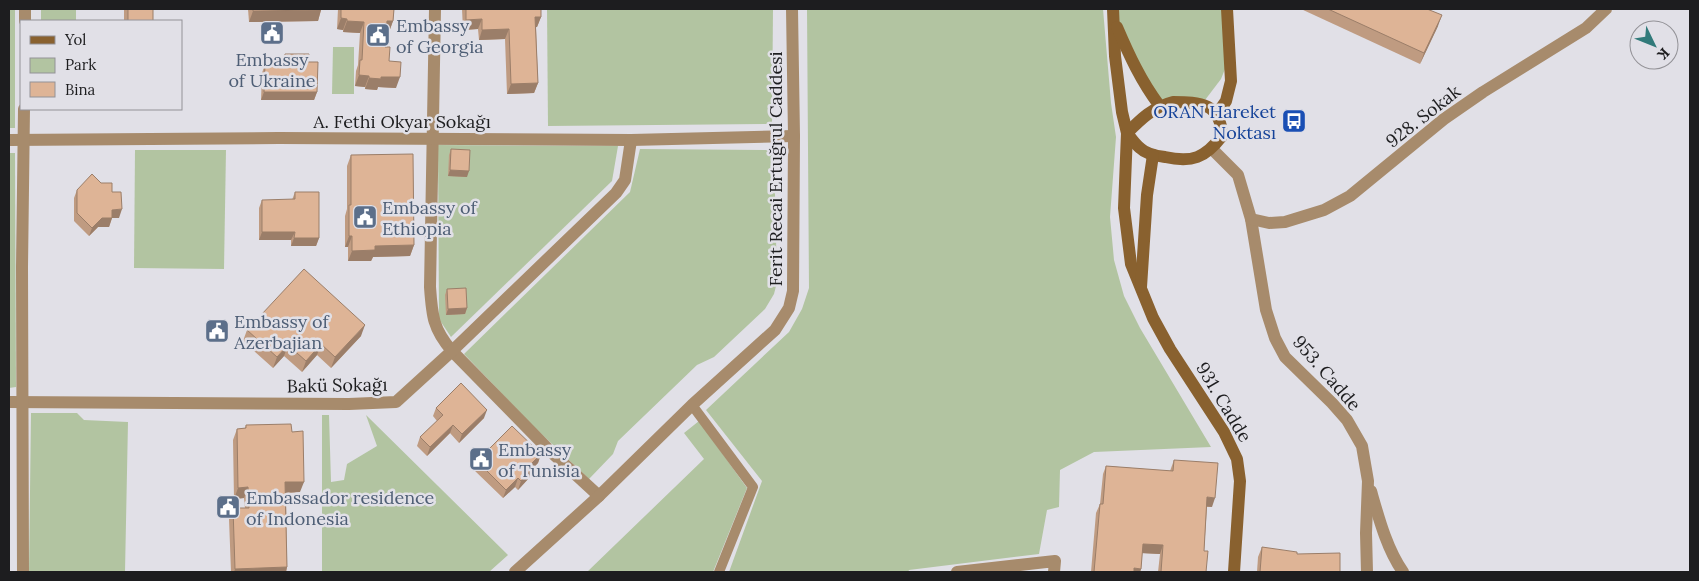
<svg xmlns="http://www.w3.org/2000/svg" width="1699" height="581" font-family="Lora,serif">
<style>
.green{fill:#b2c4a1}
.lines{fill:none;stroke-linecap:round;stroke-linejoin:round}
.pedestrian{stroke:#a78b6c;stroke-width:10}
.minor{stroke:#a78b6c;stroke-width:12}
.secondary{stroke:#89612f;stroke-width:12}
.wall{fill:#bf9b81}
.shaded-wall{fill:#9b7e69}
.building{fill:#deb496;stroke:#9b7e69}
.labels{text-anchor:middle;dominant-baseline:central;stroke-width:5;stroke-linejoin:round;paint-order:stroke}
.service-label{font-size:18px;fill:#4e5e75;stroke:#e1e0e7;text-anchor:start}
.transit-label{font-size:18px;fill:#164399;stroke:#e1e0e7;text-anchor:end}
.street-label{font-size:18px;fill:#1d1d1f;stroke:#e1e0e7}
</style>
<rect width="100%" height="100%" fill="#e1e0e7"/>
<g class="green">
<rect x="9" y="9" width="6" height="119"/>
<path d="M41 9H76V20L41 21Z"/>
<path d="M547 9H773L772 124 548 126Z"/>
<path d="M807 9H1103L1111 103 1116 137 1110 217 1114 260 1124 296 1140 328 1211 447 1094 452 1060 470 1059 507 1047 510 1039 554 909 570 908 572H729L762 481 706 410 789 332 802 309 809 288Z"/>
<path d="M1113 9H1227L1225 69 1221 79 1202 104 1159 105Z"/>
<path d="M333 47H354V94H332Z"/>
<path d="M438 145 618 146 612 181 451 337 439 319Z"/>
<path d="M640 149 774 150 777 282 774 294 765 309 714 357 697 365 618 441 613 454 589 479 532 425 464 354 630 192Z"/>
<path d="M135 150H226L224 269 134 268Z"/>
<path d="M9 153H15L16 387 9 388Z"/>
<path d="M31 413H77L84 420 128 422 125 572H29Z"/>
<path d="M322 415H329L331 482 344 480 347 464 377 446 366 415 508 555 489 572H322Z"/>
<path d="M699 421 747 488 713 572H587L704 459 684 433Z"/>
</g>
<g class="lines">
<path class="pedestrian" d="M692 405 753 487 719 572"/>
<g class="minor">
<path d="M435 9 430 287C432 316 433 329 452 351L549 450 599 496"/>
<path d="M25 21V9"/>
<path d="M9 140 279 138 631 140 794 136"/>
<path d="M1212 149 1238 175 1251 219 1266 310 1275 338 1285 357 1332 403 1347 420 1362 446 1368 481 1366 533 1367 572"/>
<path d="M1251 219 1269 223 1285 222 1324 210 1350 196 1444 119 1483 92 1586 28 1606 9"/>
<path d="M9 402 349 404 396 402 452 351 616 193 625 180 631 140"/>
<path d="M1371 491C1379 519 1387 549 1403 572"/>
<path d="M23 572 22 267 24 109"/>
<path d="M515 572 599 496 692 405 775 330 789 308 793 291 794 136 792 9"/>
<path d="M957 572 1055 561 1054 572"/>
</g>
<g class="secondary">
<path d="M1113 9 1115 56 1122 112 1127 133 1124 208 1131 264 1153 318 1170 349 1224 432 1237 459 1240 481 1234 572"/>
<path d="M1117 27C1129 55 1141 81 1159 105"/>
<path d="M1173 102C1200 102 1221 103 1222 136 1205 158 1192 163 1165 157 1156 156 1146 154 1140 148 1135 144 1131 138 1127 133 1141 119 1153 107 1173 102Z"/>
<path d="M1217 114 1226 101 1231 81 1227 9"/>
<path d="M1141 287 1147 195 1153 155"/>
</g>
</g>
<g class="wall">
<rect x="124" y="9" width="29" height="12"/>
<path d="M248 9H321V10L318 21 249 22Z"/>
<path d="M338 9H394L393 21 389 32H386L385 47 389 61 396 88 378 87 377 90 365 89V87L355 86 356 71 358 65 360 33 343 32V30L337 29Z"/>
<path d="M462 9H541V17L537 27H536L538 83 534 93 507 94 505 39 479 40 478 29 463 30Z"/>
<path d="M1301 9H1427L1438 26 1420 64Z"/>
<path d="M285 54 308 62 317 92 314 100H261L262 73 265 64H282V62Z"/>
<path d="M451 149 467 177 448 176 449 155Z"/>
<path d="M351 155 414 245 410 256 373 257 371 261H348V247H345V216L347 209V166Z"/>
<path d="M101 183 119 218H112L109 227H98L89 236 74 221V198L77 190Z"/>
<path d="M295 192 319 238 316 246H291V240H259V208L262 200H292Z"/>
<path d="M447 289 467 308 465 314 446 315 445 295Z"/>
<path d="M247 330 361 336 331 368 317 355 302 372 284 356 273 368 243 341Z"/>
<path d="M436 408 484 418 459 443 450 433 427 456 417 446 420 437 437 421 433 416Z"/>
<path d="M246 425 292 432 300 492 286 493 287 567 286 572H231L229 519 233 508H245L244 498 234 499 233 440 237 429 245 428Z"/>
<path d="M541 454 538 463 532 469 529 478 518 490 515 487 503 498 474 470 477 461Z"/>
<path d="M1174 460 1212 507H1207L1204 551 1206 572H1158L1160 554 1142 553 1141 569 1140 572H1091L1096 513 1100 504 1103 474 1106 466 1170 471Z"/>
<path d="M1262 547 1297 554 1340 572H1257L1258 557Z"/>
</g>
<g class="shaded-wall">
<path d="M321 10 318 21 249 22 253 11Z"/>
<path d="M1442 15 1438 26 1420 64 1424 53Z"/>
<path d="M535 17H541L537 27 532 28Z"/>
<path d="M341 18 347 19 343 30 337 29Z"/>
<path d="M482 19 478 29 463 30 466 20Z"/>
<path d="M347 21 364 22 360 33 343 32Z"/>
<path d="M387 21H393L389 32H383Z"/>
<path d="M509 29 505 39 479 40 482 30Z"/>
<path d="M359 75 369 76 365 87 355 86Z"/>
<path d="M381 77H400L396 88 378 87 377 90 365 89 369 78Z"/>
<path d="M538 83 534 93 507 94 511 84Z"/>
<path d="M264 92H317L314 100H261Z"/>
<path d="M450 170 469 171 467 177 448 176Z"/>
<path d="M122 209 119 218H109L112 210Z"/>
<path d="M102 218H112L109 227H98L89 236 92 228Z"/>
<path d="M262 232H295L291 240H259Z"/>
<path d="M349 236H352L348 247H345Z"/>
<path d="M294 238H319L316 246H291Z"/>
<path d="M414 245 410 256 373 257 371 261H348L352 251 375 246Z"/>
<path d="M467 308 465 314 446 315 448 309Z"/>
<path d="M365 325 361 336 331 368 335 357Z"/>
<path d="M321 344 317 355 302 372 306 361Z"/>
<path d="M288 345 284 356 273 368 277 357Z"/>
<path d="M487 410 484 418 459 443 462 434Z"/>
<path d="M453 425 450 433 427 456 430 447Z"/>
<path d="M541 454 538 463 526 475 529 466Z"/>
<path d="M532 469 529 478 518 490 521 481Z"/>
<path d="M518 478 515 487 503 498 506 490Z"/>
<path d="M285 482H304L300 492 281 493Z"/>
<path d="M248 487 244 498 234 499 238 488Z"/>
<path d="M1207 497 1215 498 1212 507 1204 506Z"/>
<path d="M1143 544 1163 545 1160 554 1140 553Z"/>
<path d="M287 567 286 572H234L235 569Z"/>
<path d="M1134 568 1141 569 1140 572H1133Z"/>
</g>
<g class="building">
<rect x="128" y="9" width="25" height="12"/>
<path d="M253 9H321V10L253 11Z"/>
<path d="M341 9H394L393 21H387L385 47H390L389 61 401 62 400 77H381V79L369 78V76L359 75 360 60H362L364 22 347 21V19L341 18Z"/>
<path d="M466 9H541V17H535L538 83 511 84 509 29 482 30V19L466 20Z"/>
<path d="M1328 9H1427L1442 15 1424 53Z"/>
<path d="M285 54H309L308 62H318L317 92H264L265 64H285Z"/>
<path d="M451 149 470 150 469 171 450 170Z"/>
<path d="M413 154 414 245 375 246V250L352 251V236H349V205H351V155Z"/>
<path d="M92 174 101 183H112V192H121L122 209 112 210V218H102L92 228 77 213V190Z"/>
<path d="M295 192H319V238H294L295 232H262V200L295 199Z"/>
<path d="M304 269 365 325 335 357 321 344 306 361 288 345 277 357 247 330Z"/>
<path d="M466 288 467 308 448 309 447 289Z"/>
<path d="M461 383 487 410 462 434 453 425 430 447 420 437 443 415 436 408Z"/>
<path d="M291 424 292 432 303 431 304 482H285L287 567 235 569 233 508H249L248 487 238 488 237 429 246 428V425Z"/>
<path d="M512 426 541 454 529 466 532 469 521 481 518 478 506 490 477 461Z"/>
<path d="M1174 460 1218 463 1215 498 1207 497 1204 551H1208L1206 572H1161L1163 545 1143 544 1141 569 1134 568V572H1094L1100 504H1103L1106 466 1173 471Z"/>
<path d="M1262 547 1297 552V554L1340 553V572H1260Z"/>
</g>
<defs>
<symbol id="civic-square" viewBox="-11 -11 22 22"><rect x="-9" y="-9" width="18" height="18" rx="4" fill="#5c6f8a" stroke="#e1e0e7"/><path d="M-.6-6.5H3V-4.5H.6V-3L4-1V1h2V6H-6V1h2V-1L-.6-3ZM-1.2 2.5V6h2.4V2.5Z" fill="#fff"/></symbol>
<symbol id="bus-square" viewBox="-11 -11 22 22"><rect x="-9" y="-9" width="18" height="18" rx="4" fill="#1a4fb4" stroke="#e1e0e7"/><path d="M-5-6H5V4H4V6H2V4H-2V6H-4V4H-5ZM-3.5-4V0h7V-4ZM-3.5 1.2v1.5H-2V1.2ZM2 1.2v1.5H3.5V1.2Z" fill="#fff"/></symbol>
</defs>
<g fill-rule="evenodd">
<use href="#civic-square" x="258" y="19" width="28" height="28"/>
<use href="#civic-square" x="364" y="21" width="28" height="28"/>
<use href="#bus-square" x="1280" y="107" width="28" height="28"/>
<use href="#civic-square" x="351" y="203" width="28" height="28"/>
<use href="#civic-square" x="203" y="317" width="28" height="28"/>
<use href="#civic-square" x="467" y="445" width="28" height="28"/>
<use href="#civic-square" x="214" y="493" width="28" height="28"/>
</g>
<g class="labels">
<g class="service-label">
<text x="396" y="25">Embassy<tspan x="396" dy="21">of Georgia</tspan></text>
<text x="272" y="59" text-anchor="middle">Embassy<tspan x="272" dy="21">of Ukraine</tspan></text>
<text x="382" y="207">Embassy of<tspan x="382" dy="21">Ethiopia</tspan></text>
<text x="234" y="321">Embassy of<tspan x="234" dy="21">Azerbajian</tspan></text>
<text x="498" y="449">Embassy<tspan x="498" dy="21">of Tunisia</tspan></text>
<text x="246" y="497">Embassador residence<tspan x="246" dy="21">of Indonesia</tspan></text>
</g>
<g class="transit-label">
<text x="1276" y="111">ORAN Hareket<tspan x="1276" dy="21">Noktası</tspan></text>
</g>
<g class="street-label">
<text transform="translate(1423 116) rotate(-38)">928. Sokak</text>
<text x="402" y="121">A. Fethi Okyar Sokağı</text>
<text transform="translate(775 169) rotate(-90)">Ferit Recai Ertuğrul Caddesi</text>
<text transform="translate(1327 373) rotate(49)">953. Cadde</text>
<text transform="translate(337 385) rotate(-1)">Bakü Sokağı</text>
<text transform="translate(1224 402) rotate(59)">931. Cadde</text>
</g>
</g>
<rect width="1699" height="581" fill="none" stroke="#1d1d1f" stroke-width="20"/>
<rect x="20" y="20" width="162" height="90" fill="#e1e0e7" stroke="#939297"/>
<rect x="30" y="36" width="25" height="8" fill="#89612f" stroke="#939297"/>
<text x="65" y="45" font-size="15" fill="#1d1d1f">Yol</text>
<rect x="30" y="58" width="25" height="15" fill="#b2c4a1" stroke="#939297"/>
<text x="65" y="70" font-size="15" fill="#1d1d1f">Park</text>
<rect x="30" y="82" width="25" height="15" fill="#deb496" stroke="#939297"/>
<text x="65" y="95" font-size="15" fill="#1d1d1f">Bina</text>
<g transform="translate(1654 45) rotate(133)"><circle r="24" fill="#e1e0e7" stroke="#939297"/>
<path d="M0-4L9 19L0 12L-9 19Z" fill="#317a7a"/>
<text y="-8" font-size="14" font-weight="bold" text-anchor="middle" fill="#1d1d1f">K</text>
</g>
</svg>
